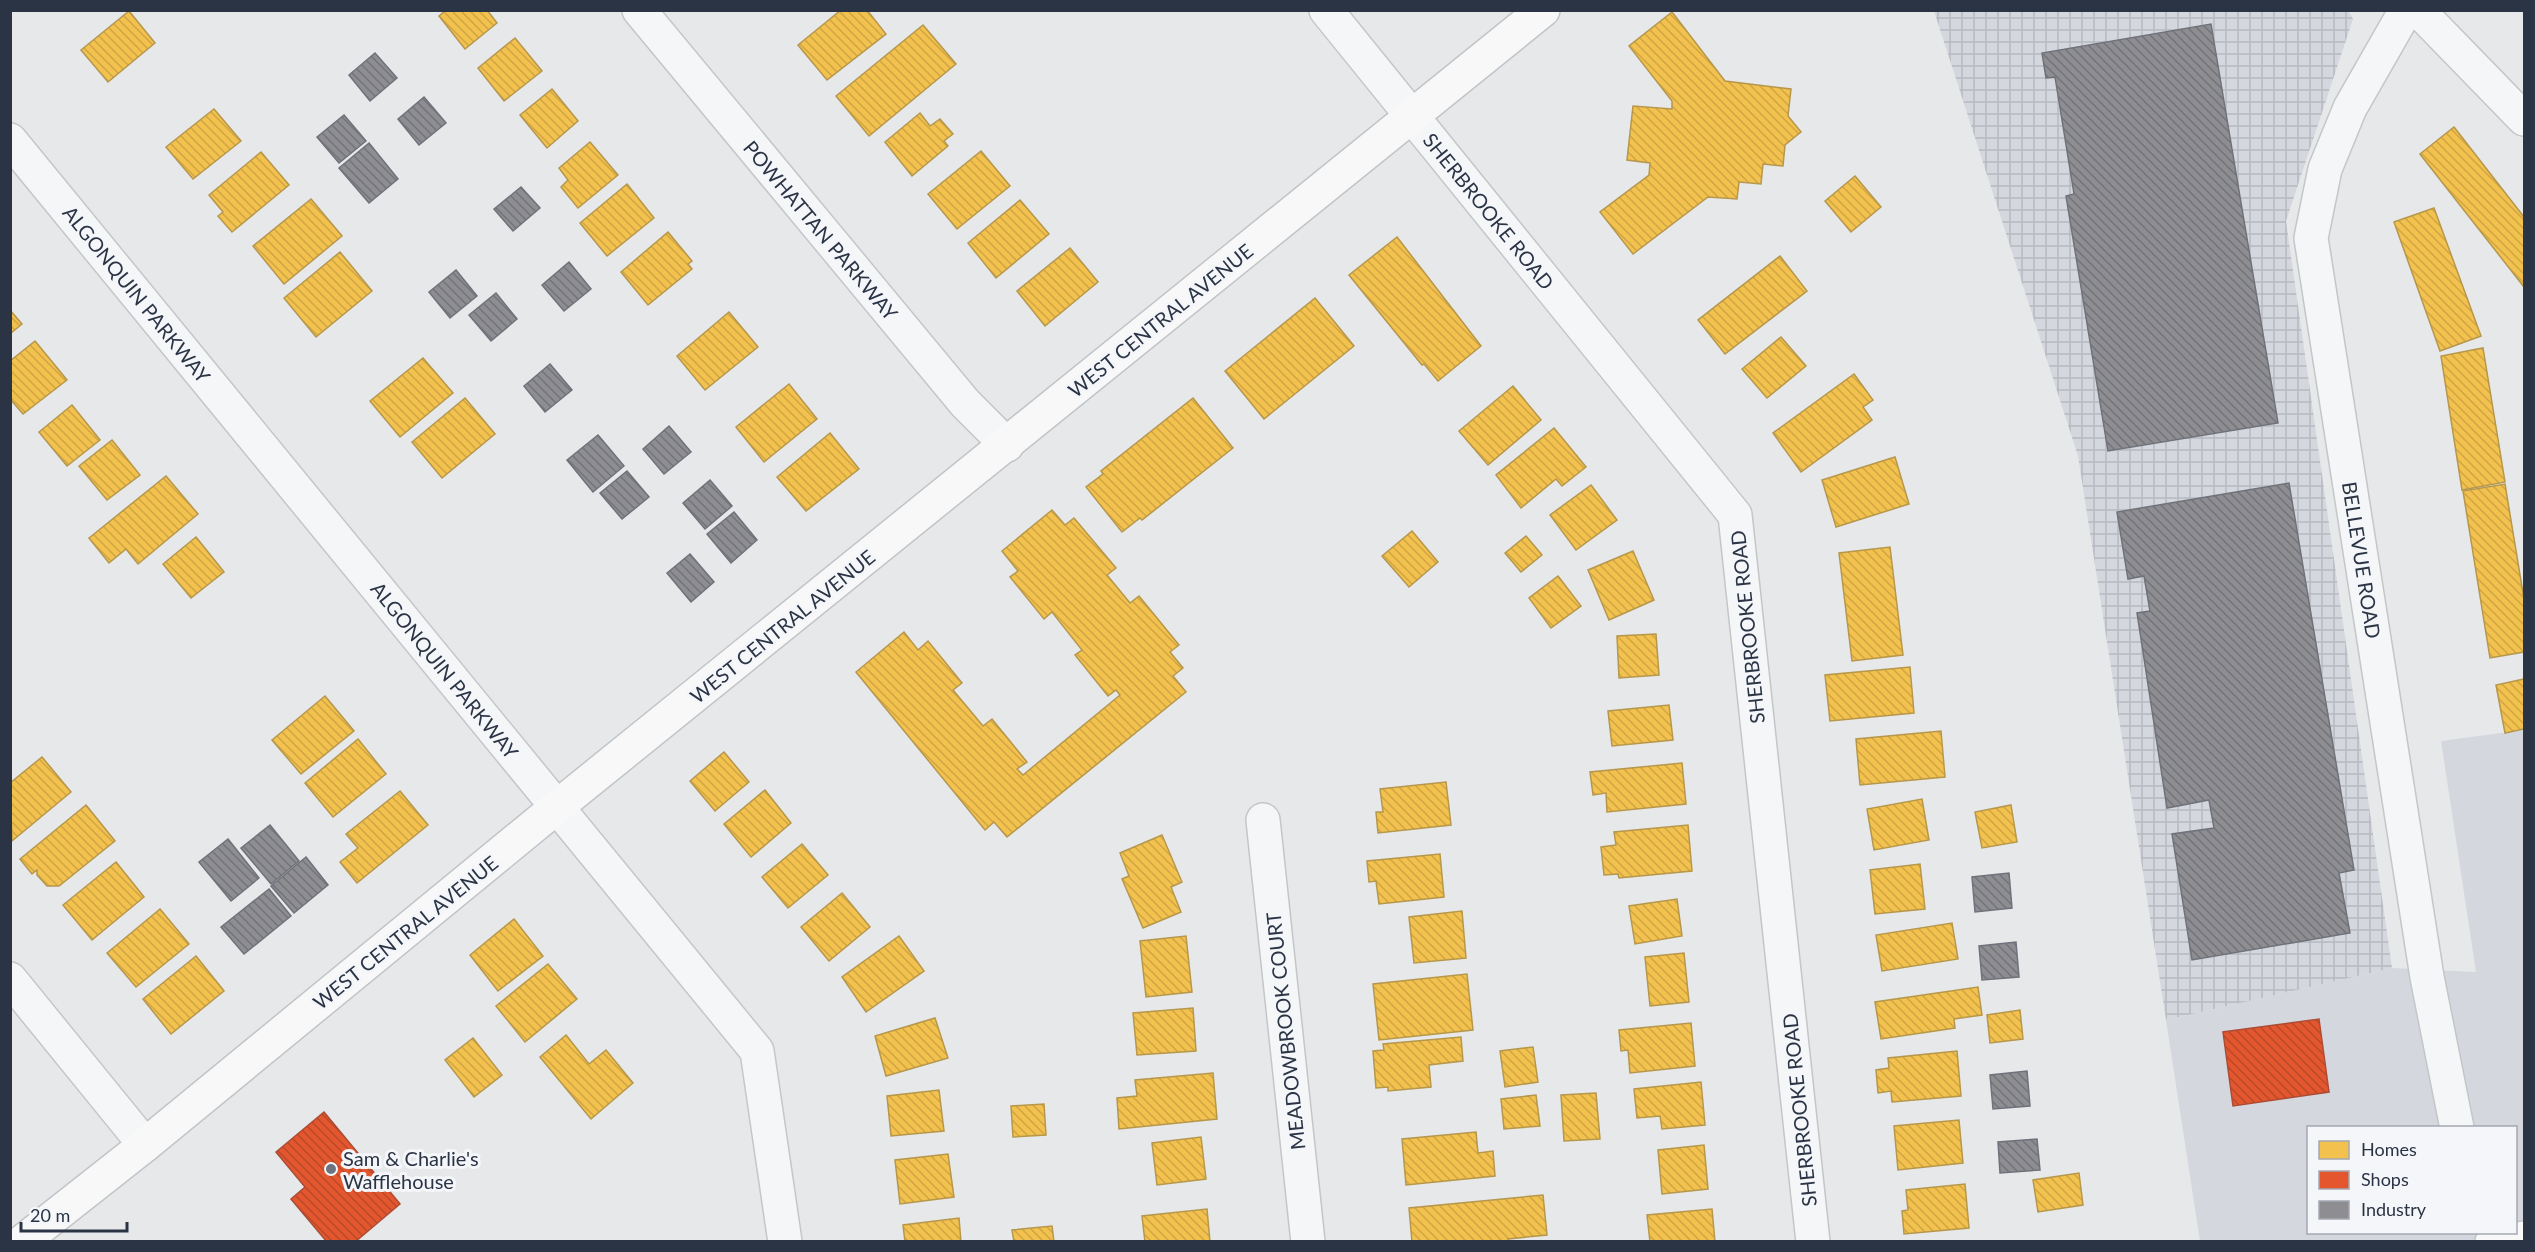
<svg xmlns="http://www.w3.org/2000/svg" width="2535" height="1252" font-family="Lato,sans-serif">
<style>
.built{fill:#d4d7dd;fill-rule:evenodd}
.industrial{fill:url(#industrial-grid)}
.homes{fill:url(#homes-back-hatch);stroke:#b6974b;stroke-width:1.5}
.shops{fill:url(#shops-back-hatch);stroke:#ac4c35;stroke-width:1.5}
.industry{fill:url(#industry-back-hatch);stroke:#70727b;stroke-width:1.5}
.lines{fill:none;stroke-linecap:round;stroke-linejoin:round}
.minor-casing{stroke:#c4c6c8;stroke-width:36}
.major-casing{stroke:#c2c5c8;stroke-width:36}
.minor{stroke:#f5f6f7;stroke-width:33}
.major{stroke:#f8f8f8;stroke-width:33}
.poi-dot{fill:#6c737f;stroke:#f4f6f9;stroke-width:2}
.labels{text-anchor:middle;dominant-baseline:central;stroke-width:6;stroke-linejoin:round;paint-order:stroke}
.street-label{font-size:20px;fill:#2b3445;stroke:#f4f6f9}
.poi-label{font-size:20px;fill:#2b3445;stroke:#f4f6f9;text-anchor:start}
</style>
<defs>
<pattern id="industrial-grid" width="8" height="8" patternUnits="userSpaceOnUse" patternTransform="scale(1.5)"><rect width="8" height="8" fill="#d4d7dd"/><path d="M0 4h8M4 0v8" fill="none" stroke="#b6b9bf"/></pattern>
<pattern id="homes-back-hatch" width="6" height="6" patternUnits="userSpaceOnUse" patternTransform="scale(1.5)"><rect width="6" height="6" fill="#f2c14e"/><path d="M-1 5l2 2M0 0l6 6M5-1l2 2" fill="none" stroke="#d0a645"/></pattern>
<pattern id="shops-back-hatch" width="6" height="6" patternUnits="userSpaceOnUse" patternTransform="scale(1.5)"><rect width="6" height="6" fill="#e4572e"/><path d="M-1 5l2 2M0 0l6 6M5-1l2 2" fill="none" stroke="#b94929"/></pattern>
<pattern id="industry-back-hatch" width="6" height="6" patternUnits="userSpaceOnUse" patternTransform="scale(1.5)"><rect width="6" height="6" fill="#8d8d92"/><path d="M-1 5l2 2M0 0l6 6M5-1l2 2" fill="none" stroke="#737479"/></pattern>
</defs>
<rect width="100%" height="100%" fill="#e6e8ea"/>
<path class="built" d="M2524 730V1241H2200L2166 1020 2392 968 2476 972 2441 741ZM2308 1128H2516V1232H2308Z"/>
<path class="industrial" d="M2348 10 2353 19 2286 221 2392 968 2166 1020 2078 456 1934 11Z"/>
<g class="homes">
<path d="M446 10H487L497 23 465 49 439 16Z"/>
<path d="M841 10H867L886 34 827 80 798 45Z"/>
<path d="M129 11 155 43 108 82 81 50Z"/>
<path d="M1672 12 1725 81 1791 89 1788 116 1801 132 1785 145 1783 166 1763 164 1761 184 1739 182 1737 199 1708 197 1633 254 1600 212 1649 175 1650 163 1627 160 1633 106 1672 109V101L1629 46Z"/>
<path d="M923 25 956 64 869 136 836 96Z"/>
<path d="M515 38 542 71 504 101 478 68Z"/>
<path d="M552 89 578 121 547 148 520 115Z"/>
<path d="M214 109 241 141 193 179 166 147Z"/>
<path d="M920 113 930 126 940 119 953 134 944 141 948 146 912 176 885 142Z"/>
<path d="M2454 127 2524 217V287L2420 154Z"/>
<path d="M590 142 618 175 578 208 561 187 568 180 559 168Z"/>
<path d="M981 151 1010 186 957 229 928 194Z"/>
<path d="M261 152 289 185 232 232 218 216 223 212 209 195Z"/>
<path d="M1855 176 1881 207 1851 232 1825 201Z"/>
<path d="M627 184 654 218 607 256 580 223Z"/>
<path d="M311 199 342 236 284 284 253 246Z"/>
<path d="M1020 200 1049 234 996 278 968 243Z"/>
<path d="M2434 208 2481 336 2440 351 2394 222Z"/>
<path d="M668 232 692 261 688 264 692 269 648 305 621 272Z"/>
<path d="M1397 237 1481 346 1438 381 1424 364 1422 365 1349 275Z"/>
<path d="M1070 248 1098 282 1045 326 1017 291Z"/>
<path d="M340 252 372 291 316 337 284 298Z"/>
<path d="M1780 256 1807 291 1725 354 1698 320Z"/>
<path d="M1315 298 1354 346 1264 419 1225 371Z"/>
<path d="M10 310 22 324 10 334Z"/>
<path d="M729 312 758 347 705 390 677 356Z"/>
<path d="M1781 337 1806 366 1767 398 1742 369Z"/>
<path d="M35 341 67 380 23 414 10 399V361Z"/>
<path d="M2483 348 2505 482 2462 490 2441 356Z"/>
<path d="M423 358 453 393 400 437 370 401Z"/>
<path d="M1854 374 1873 400 1863 407 1872 420 1801 472 1773 433Z"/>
<path d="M789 384 817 419 764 462 736 427Z"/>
<path d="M1513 386 1541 420 1488 465 1459 431Z"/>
<path d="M465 398 495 434 442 478 412 442Z"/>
<path d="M1193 398 1233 448 1142 520 1140 518 1122 532 1086 487 1103 474 1101 471Z"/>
<path d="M72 405 100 440 67 466 39 432Z"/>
<path d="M1554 428 1586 467 1562 486 1556 479 1521 508 1496 475Z"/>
<path d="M830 433 859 469 806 511 777 477Z"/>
<path d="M112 440 140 475 107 500 79 466Z"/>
<path d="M1895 457 1909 504 1836 527 1822 480Z"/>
<path d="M166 476 198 514 138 564 126 549 109 563 89 538Z"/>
<path d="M2505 484 2524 599V652L2490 658 2463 491Z"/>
<path d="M1591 485 1617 520 1576 550 1550 515Z"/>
<path d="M1052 510 1065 525 1074 518 1116 568 1107 575 1130 603 1139 596 1179 645 1170 652 1183 668 1173 676 1186 692 1007 837 994 822 985 830 856 672 904 632 918 650 928 641 962 683 953 690 983 726 992 719 1027 762 1017 769 1023 775 1120 695 1116 690 1108 696 1075 655 1082 650 1052 612 1044 619 1010 577 1018 571 1002 551Z"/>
<path d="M1412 531 1438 562 1409 587 1382 556Z"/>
<path d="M1526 536 1542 555 1521 572 1505 553Z"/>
<path d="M196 537 224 572 191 598 163 564Z"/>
<path d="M1890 547 1903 655 1852 661 1839 553Z"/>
<path d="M1633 551 1654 600 1609 620 1588 570Z"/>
<path d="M1558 576 1581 606 1551 628 1529 598Z"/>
<path d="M1656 634 1659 675 1619 678 1617 636Z"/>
<path d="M1910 667 1914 713 1830 721 1825 675Z"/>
<path d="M2524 679V729L2505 733 2496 685Z"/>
<path d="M325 696 354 731 301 774 272 740Z"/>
<path d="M1669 705 1673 740 1612 746 1608 711Z"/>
<path d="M1941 731 1945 777 1860 785 1856 739Z"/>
<path d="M358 739 386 774 333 817 305 783Z"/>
<path d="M724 752 749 782 715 811 690 781Z"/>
<path d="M42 757 71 792 12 841 10 783Z"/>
<path d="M1682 763 1686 804 1607 812 1606 793 1593 795 1590 772Z"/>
<path d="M1446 782 1451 825 1378 833 1376 812H1383L1380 789Z"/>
<path d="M765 790 791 823 751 857 724 824Z"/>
<path d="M400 791 428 825 357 883 340 862 358 848 346 834Z"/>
<path d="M1922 799 1929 840 1874 850 1867 809Z"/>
<path d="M86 805 115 841 59 886H47L37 875V870L32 874 20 859Z"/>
<path d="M2011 805 2017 842 1982 848 1975 812Z"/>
<path d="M1688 825 1692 871 1619 878 1618 874 1604 875 1601 847 1616 845 1614 832Z"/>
<path d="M1162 835 1182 882 1171 887 1181 912 1143 928 1122 879 1129 876 1120 853Z"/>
<path d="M802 844 828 875 788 908 762 877Z"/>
<path d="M1440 854 1444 897 1379 904 1376 881 1369 882 1367 861Z"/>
<path d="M116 862 144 897 92 940 63 905Z"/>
<path d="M1920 864 1925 909 1875 914 1870 870Z"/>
<path d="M842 893 870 927 829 961 801 927Z"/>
<path d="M1677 899 1682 936 1635 944 1629 906Z"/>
<path d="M160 909 189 944 136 987 107 953Z"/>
<path d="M1462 911 1466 958 1414 963 1409 917Z"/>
<path d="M514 919 543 956 498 991 470 955Z"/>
<path d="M1952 923 1958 959 1882 971 1876 935Z"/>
<path d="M899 936 924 971 866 1012 842 977Z"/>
<path d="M1186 936 1192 992 1146 997 1140 941Z"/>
<path d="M1684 953 1689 1002 1650 1006 1645 957Z"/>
<path d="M196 956 224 991 171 1034 143 999Z"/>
<path d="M548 964 577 999 525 1042 496 1006Z"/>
<path d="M1467 974 1473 1030 1379 1040 1373 984Z"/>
<path d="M1978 987 1982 1015 1954 1019 1955 1028 1881 1039 1875 1002Z"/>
<path d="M1193 1008 1196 1051 1137 1055 1133 1013Z"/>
<path d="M2020 1010 2023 1039 1990 1043 1987 1015Z"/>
<path d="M935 1018 948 1058 886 1076 875 1036Z"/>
<path d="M1691 1023 1695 1066 1630 1073 1628 1050 1621 1051 1619 1030Z"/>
<path d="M566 1035 589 1064 606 1050 633 1083 591 1119 540 1057Z"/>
<path d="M1461 1037 1463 1061 1429 1065 1431 1087 1388 1091V1087L1376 1088 1373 1051 1384 1050 1383 1044Z"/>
<path d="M473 1038 502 1075 474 1097 445 1060Z"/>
<path d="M1533 1047 1538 1082 1505 1087 1500 1051Z"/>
<path d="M1957 1051 1961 1096 1892 1102 1891 1091 1878 1093 1876 1070 1889 1068 1888 1058Z"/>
<path d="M1213 1073 1217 1119 1119 1129 1117 1098 1137 1096 1135 1080Z"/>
<path d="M1701 1082 1705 1125 1662 1129 1660 1116 1637 1118 1634 1089Z"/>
<path d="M939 1090 944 1131 891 1136 887 1096Z"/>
<path d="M1596 1093 1600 1139 1564 1141 1561 1095Z"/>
<path d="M1536 1095 1540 1126 1504 1129 1501 1099Z"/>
<path d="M1044 1104 1046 1135 1013 1137 1011 1106Z"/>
<path d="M1959 1120 1963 1163 1898 1170 1894 1126Z"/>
<path d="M1476 1132 1478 1153 1493 1151 1495 1176 1406 1185 1402 1139Z"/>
<path d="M1201 1137 1206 1179 1157 1185 1152 1143Z"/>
<path d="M1704 1145 1708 1189 1662 1194 1658 1150Z"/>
<path d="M948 1154 954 1197 900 1204 895 1160Z"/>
<path d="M2079 1173 2083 1205 2038 1212 2033 1180Z"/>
<path d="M1965 1184 1969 1228 1904 1234 1902 1211 1908 1210 1906 1190Z"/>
<path d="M1543 1195 1547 1235 1508 1239 1509 1242H1412L1409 1208Z"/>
<path d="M1207 1209 1210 1242H1145L1142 1216Z"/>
<path d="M1712 1209 1715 1242H1650L1647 1215Z"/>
<path d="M959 1218 961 1242H905L903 1225Z"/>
<path d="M1052 1226 1054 1242H1014L1012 1230Z"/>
</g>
<g class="shops">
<path d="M2319 1019 2329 1092 2233 1106 2223 1032Z"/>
<path d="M324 1112 400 1204 355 1242H327L291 1199 305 1187 276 1152Z"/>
</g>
<g class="industry">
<path d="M2211 24 2278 423 2108 451 2066 196 2074 194 2055 77 2046 78 2042 53Z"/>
<path d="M375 53 397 78 370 101 349 75Z"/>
<path d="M424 97 446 123 419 145 398 119Z"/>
<path d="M344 115 366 141 339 163 317 137Z"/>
<path d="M369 143 398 179 369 203 339 168Z"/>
<path d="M521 187 540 208 513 231 494 209Z"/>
<path d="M569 262 591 289 564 311 542 285Z"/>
<path d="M456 270 477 296 450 318 429 292Z"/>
<path d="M496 293 517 319 491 341 469 315Z"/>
<path d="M550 364 572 390 545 412 524 386Z"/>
<path d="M669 426 691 452 664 474 643 449Z"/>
<path d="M598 435 624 466 593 492 567 460Z"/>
<path d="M627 471 649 497 622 519 600 493Z"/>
<path d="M710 480 732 506 705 529 683 503Z"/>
<path d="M2289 483 2354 870 2339 873 2350 933 2192 960 2172 834 2214 828 2209 800 2167 808 2137 613 2150 611 2144 576 2128 579 2117 512Z"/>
<path d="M734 512 757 540 731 563 707 534Z"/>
<path d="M690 554 714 582 691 602 667 573Z"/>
<path d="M270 825 299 861 271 884 241 848Z"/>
<path d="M228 839 259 878 231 901 199 862Z"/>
<path d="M306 857 328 885 294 913 271 886Z"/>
<path d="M2009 873 2012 908 1975 912 1972 877Z"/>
<path d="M269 889 291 916 244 954 221 927Z"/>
<path d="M2016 942 2019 977 1982 980 1979 946Z"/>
<path d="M2027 1071 2030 1106 1993 1109 1990 1075Z"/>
<path d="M2037 1139 2040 1170 2000 1173 1998 1142Z"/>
</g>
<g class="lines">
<defs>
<g id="minor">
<path d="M639 10 965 403 1007 445"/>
<path d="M1326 10 1735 515 1813 1242"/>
<path d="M2406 10 2350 108 2325 169 2311 238 2427 977 2457 1128"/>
<path d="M2418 10 2524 119"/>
<path d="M10 140 757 1051 785 1242"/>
<path d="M1263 820 1308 1242"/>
<path d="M10 979 145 1145"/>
</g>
<g id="major">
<path d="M22 1242 145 1145 558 806 1543 10"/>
<path d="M2492 1242 2524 1238"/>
</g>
</defs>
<use href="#minor" class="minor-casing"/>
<use href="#major" class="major-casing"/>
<use href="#minor" class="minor"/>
<use href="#major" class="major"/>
</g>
<circle class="poi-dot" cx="331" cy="1169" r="6"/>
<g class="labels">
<g class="street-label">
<text transform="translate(1489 211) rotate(51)">SHERBROOKE ROAD</text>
<text transform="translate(821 230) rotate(50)">POWHATTAN PARKWAY</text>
<text transform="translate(137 294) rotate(51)">ALGONQUIN PARKWAY</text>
<text transform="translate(1160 320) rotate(-39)">WEST CENTRAL AVENUE</text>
<text transform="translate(2362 560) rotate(81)">BELLEVUE ROAD</text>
<text transform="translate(782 626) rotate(-39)">WEST CENTRAL AVENUE</text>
<text transform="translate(1747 627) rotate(-96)">SHERBROOKE ROAD</text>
<text transform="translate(445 670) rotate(51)">ALGONQUIN PARKWAY</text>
<text transform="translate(405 932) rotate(-39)">WEST CENTRAL AVENUE</text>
<text transform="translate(1285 1031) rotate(-96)">MEADOWBROOK COURT</text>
<text transform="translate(1799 1110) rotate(-96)">SHERBROOKE ROAD</text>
</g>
<g class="poi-label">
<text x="343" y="1158">Sam &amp; Charlie's<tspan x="343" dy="23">Wafflehouse</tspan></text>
</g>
</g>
<rect width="2535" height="1252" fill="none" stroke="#2b3445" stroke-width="24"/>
<rect x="2307" y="1126" width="210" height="108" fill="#f4f6f9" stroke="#a4a8b1" stroke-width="1.5"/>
<rect x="2319" y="1141" width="30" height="18" fill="#f2c14e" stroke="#a4a8b1" stroke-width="1.5"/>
<text x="2361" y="1156" font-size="18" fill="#2b3445">Homes</text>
<rect x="2319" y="1171" width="30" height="18" fill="#e4572e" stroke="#a4a8b1" stroke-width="1.5"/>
<text x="2361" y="1186" font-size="18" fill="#2b3445">Shops</text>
<rect x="2319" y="1201" width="30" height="18" fill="#8d8d92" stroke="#a4a8b1" stroke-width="1.5"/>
<text x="2361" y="1216" font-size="18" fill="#2b3445">Industry</text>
<path d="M21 1222v9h106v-9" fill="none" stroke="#2b3445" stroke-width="3"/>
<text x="30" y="1222" font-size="18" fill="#2b3445" stroke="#f4f6f9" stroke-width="4.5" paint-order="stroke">20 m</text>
</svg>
